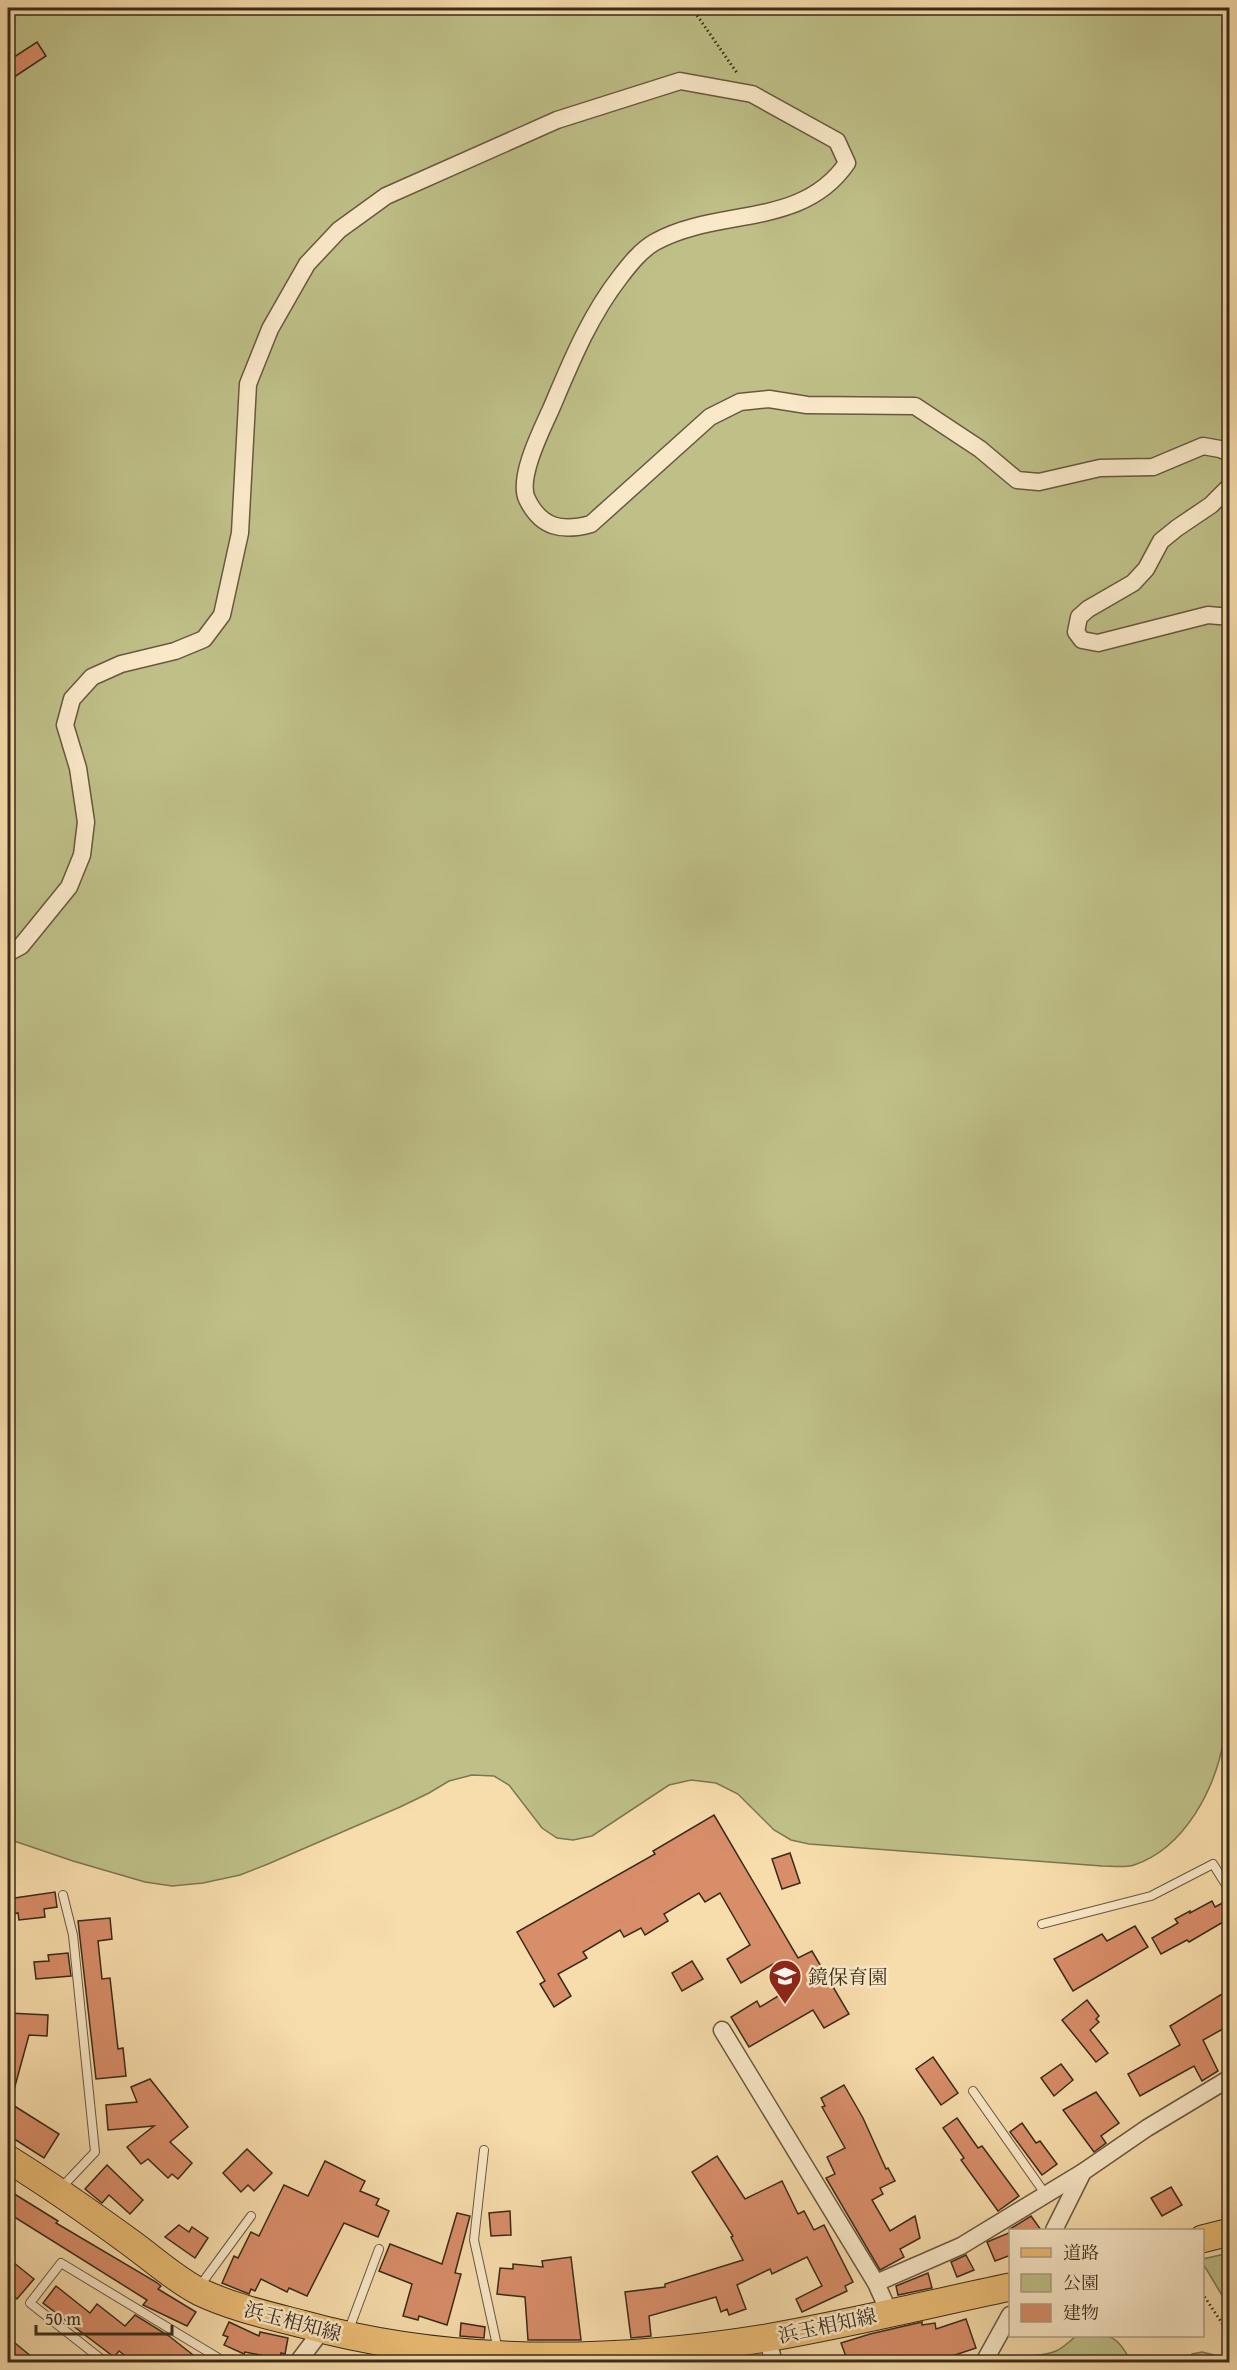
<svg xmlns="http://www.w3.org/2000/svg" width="1237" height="2370" font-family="'Gentium Book Plus','Noto Serif JP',serif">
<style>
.green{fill:#bfc088;stroke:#7c7652;stroke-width:1.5}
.building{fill:#d98e6a;stroke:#392b1b;stroke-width:1.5}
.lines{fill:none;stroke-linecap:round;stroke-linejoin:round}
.service-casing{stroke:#69583f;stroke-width:10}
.minor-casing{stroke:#69583f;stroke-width:19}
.primary-casing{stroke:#392b1b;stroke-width:29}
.path{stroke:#392b1b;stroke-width:3;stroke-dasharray:1.5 3;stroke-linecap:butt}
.service{stroke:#fae9c9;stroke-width:8}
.minor{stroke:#fae9c9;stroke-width:16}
.primary{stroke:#ecbe76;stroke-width:27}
.labels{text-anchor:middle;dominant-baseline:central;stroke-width:5;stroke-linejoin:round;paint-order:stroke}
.poi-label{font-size:20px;fill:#392b1b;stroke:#fae9c9;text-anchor:start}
.street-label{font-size:20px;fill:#392b1b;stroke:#fae9c9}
</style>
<rect width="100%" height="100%" fill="#f8ddac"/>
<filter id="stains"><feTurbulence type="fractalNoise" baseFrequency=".00333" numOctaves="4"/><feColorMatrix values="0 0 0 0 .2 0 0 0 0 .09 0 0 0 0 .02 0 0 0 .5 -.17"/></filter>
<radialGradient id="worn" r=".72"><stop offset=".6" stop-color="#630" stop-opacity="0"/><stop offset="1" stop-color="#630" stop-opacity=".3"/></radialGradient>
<g class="green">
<path d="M8 8H1229L1230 1675C1226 1696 1228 1718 1224 1739 1215 1789 1185 1848 1134 1865 1125 1868 1112 1866 1102 1866L809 1844 791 1840 774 1830 738 1794 716 1783 691 1780 669 1785 592 1836 573 1840 557 1838 542 1828 509 1785 494 1776 472 1775 449 1781 429 1793 400 1807 268 1864 240 1875 203 1883 172 1886 145 1882 73 1861 8 1839Z"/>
<path d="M1229 2253H1230L1229 2307 1202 2262 1203 2259Z"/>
<path d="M1076 2336C1108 2336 1115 2330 1131 2362H1008C1023 2353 1040 2358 1056 2351 1063 2348 1070 2341 1076 2336Z"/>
<path d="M1202 2352 1214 2355 1220 2362H1190L1192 2354Z"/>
</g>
<g class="building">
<path d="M37 42 46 56 8 81V61Z"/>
<path d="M714 1815 798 1958 812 1951 849 2014 824 2028 813 2010 749 2047 731 2017 757 2001 760 2007 788 1990 773 1964 741 1983 727 1959 750 1945 720 1893 705 1902 699 1893 664 1914 668 1921 645 1935 641 1928 624 1937 620 1930 583 1952 587 1958 558 1974 571 1996 554 2007 540 1984 545 1981 517 1932 655 1854 653 1851Z"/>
<path d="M790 1853 800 1883 782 1889 772 1859Z"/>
<path d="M55 1892 57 1907 44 1909 45 1917 19 1920 18 1913 8 1915V1899Z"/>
<path d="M1230 1899V1918L1189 1942 1187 1940 1161 1954 1152 1938 1178 1923 1175 1919 1190 1911V1913L1212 1901 1215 1907Z"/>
<path d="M110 1918 112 1939 98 1941 102 1979 110 1978 118 2049 123 2048 126 2076 96 2079 78 1921Z"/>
<path d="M1135 1926 1148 1947 1073 1991 1054 1959 1102 1934 1107 1941Z"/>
<path d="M68 1953 71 1976 36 1979 34 1962 49 1961 48 1955Z"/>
<path d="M692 1961 703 1979 682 1991 672 1973Z"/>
<path d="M1230 1989V2025L1203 2040 1218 2071 1202 2081 1194 2066 1140 2096 1128 2074 1180 2045 1170 2026Z"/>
<path d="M1087 2000 1099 2016 1096 2019 1099 2022 1090 2030 1108 2053 1096 2062 1062 2020Z"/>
<path d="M8 2013 48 2015 47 2036 29 2035 12 2097 8 2096Z"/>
<path d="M933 2057 958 2093 941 2105 916 2069Z"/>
<path d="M1061 2064 1073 2080 1054 2096 1041 2078Z"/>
<path d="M150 2079 188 2127 170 2142 192 2163 178 2179 172 2174 168 2178 148 2159 141 2164 127 2147 154 2126 108 2130 106 2105 137 2102 131 2087Z"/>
<path d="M844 2085 863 2118 886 2169 888 2168 895 2181 880 2188 883 2194 872 2200 890 2231 915 2216 920 2238 900 2249 904 2257 880 2270 826 2178 835 2174 827 2157 845 2148 822 2107 825 2106 821 2098Z"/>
<path d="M1096 2092 1119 2123 1101 2136 1106 2143 1094 2152 1063 2110Z"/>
<path d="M8 2102 59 2134 44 2158 8 2135Z"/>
<path d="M957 2118 978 2148 982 2146 1019 2196 998 2211 961 2160 964 2158 943 2128Z"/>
<path d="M1022 2123 1036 2143 1040 2141 1057 2164 1042 2175 1010 2132Z"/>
<path d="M247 2149 272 2173 254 2191 248 2185 241 2192 223 2173Z"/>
<path d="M717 2156 745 2199 782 2181 798 2214 804 2211 814 2230 824 2225 853 2282 845 2286 847 2291 802 2312 796 2299 822 2286 807 2257 772 2274 770 2269 737 2285 746 2309 729 2315 727 2309 721 2312 716 2297 649 2316 651 2336 631 2338 625 2292 665 2287V2284L743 2260 731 2237 733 2236 692 2172Z"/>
<path d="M325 2161 365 2181 360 2191 379 2199 376 2205 389 2211 378 2237 344 2223 307 2296 289 2288 287 2292 261 2279 255 2291 251 2289 249 2294 222 2283 234 2256 238 2258 251 2232 259 2236 284 2185 308 2196Z"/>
<path d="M107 2165 143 2200 130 2214 109 2195 102 2203 85 2189Z"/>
<path d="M1171 2187 1182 2205 1162 2216 1151 2198Z"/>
<path d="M8 2190 58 2221 56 2223 156 2282 161 2286 158 2289 196 2312 187 2326 143 2305 147 2300 8 2213Z"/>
<path d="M510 2211 511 2235 491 2236 489 2213Z"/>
<path d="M457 2213 470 2216 455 2273 461 2274 447 2325 419 2316 418 2320 403 2316 412 2284 379 2271 390 2244 442 2264Z"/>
<path d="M1031 2216 1041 2230H1011L1010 2229Z"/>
<path d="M179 2225 189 2232 192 2227 208 2238 195 2258 165 2237Z"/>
<path d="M1011 2232V2255L995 2261 987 2242Z"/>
<path d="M966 2255 974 2270 957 2277 951 2262Z"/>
<path d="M571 2257 581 2340H528L525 2297 497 2294 500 2268 513 2269V2264L543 2267 542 2261Z"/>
<path d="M8 2258 34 2279 17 2299 8 2291Z"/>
<path d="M928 2273 932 2288 898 2295 896 2286Z"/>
<path d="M56 2286 90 2313 97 2304 125 2326 135 2315 169 2336 202 2362H133L119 2351 114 2357 43 2303Z"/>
<path d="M966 2319 976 2348 943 2359 944 2362H848L841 2343 870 2334 922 2322V2325L935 2323 936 2329Z"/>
<path d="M229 2322 259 2336 260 2332 288 2338 285 2354 281 2353 280 2359 245 2352 244 2354 224 2345 228 2337 223 2335Z"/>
<path d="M461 2323 485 2327 484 2338 460 2336Z"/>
<path d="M15 2343 38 2362H8V2352Z"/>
</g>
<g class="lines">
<defs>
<g id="service">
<path d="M1042 1924 1151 1896 1213 1864 1230 1891"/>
<path d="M973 2091 1046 2195"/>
<path d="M484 2150 474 2240 498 2350"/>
<path d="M61 2188 95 2152 73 1935 63 1895"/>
<path d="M199 2287 251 2216"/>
<path d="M348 2332 379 2249"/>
<path d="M105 2362 30 2303 61 2263 225 2362"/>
</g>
<g id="minor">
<path d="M1230 486 1211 505 1177 528 1161 541 1146 569 1133 583 1088 609 1079 617 1076 632 1082 640 1098 643 1208 615 1230 617"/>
<path d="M8 953 21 946 69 887 82 855 86 822 78 768 65 725 72 699 92 677 121 664 175 651 204 639 222 615 240 533 248 384 270 329 307 264 339 230 386 196 557 120 680 81 752 94 837 141 847 163C802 229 718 207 655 242 641 250 630 264 620 277 589 317 571 362 551 409 542 429 517 478 527 499 541 528 562 532 591 524L710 417 740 402 769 399 807 405 915 406 980 449 1017 480 1039 482 1100 468 1153 467 1203 446 1220 449 1230 453"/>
<path d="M722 2030 876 2283 889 2312"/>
<path d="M1054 2230 1083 2172"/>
<path d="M876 2283 961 2246 1083 2172 1147 2128 1230 2078"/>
<path d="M767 2338 774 2362"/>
<path d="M298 2362 322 2330"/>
<path d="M984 2362 1010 2315"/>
</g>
<g id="primary">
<path d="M8 2159C50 2185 90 2213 131 2243 153 2259 176 2280 200 2292 232 2307 267 2315 302 2324 453 2366 611 2363 766 2338 848 2324 929 2304 1010 2287"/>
<path d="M1202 2239 1230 2232"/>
</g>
</defs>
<use href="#service" class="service-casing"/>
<use href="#minor" class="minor-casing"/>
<use href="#primary" class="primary-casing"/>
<g class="path">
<path d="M692 8 737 73"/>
<path d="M1202 2293 1230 2335"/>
</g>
<use href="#service" class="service"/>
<use href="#minor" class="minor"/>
<use href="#primary" class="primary"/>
</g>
<defs>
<symbol id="school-pin" viewBox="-11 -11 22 30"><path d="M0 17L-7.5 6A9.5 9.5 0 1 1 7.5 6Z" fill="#8f2418" stroke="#fae9c9"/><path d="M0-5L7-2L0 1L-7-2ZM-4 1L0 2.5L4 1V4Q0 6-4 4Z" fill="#fff"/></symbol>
</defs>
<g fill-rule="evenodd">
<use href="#school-pin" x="766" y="1957" width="38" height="52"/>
</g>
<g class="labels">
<g class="poi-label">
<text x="808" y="1976">鏡保育園</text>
</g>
<g class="street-label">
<text transform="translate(293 2321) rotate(15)">浜玉相知線</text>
<text transform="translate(827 2325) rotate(-12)">浜玉相知線</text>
</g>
</g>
<rect width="1237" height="2370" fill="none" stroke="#f8ddac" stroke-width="30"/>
<rect x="9" y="9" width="1219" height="2352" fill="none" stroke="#392b1b" stroke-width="3"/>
<rect x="15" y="15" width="1207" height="2340" fill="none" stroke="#392b1b" stroke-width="1.5"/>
<rect x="1009" y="2229" width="195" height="108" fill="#fae9c9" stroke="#ad9d83" stroke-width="1.5"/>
<rect x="1021" y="2248" width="30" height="9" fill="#ecbe76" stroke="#ad9d83" stroke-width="1.5"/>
<text x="1063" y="2259" font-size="18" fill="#392b1b">道路</text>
<rect x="1021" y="2274" width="30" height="18" fill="#bfc088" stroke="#ad9d83" stroke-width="1.5"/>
<text x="1063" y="2289" font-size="18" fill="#392b1b">公園</text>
<rect x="1021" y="2304" width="30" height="18" fill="#d98e6a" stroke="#ad9d83" stroke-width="1.5"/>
<text x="1063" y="2319" font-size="18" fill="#392b1b">建物</text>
<path d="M36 2325v9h136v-9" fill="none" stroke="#392b1b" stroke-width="3"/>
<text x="45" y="2325" font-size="18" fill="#392b1b" stroke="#fae9c9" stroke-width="4.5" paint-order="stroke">50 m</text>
<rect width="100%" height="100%" filter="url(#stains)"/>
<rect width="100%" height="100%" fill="url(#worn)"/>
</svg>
